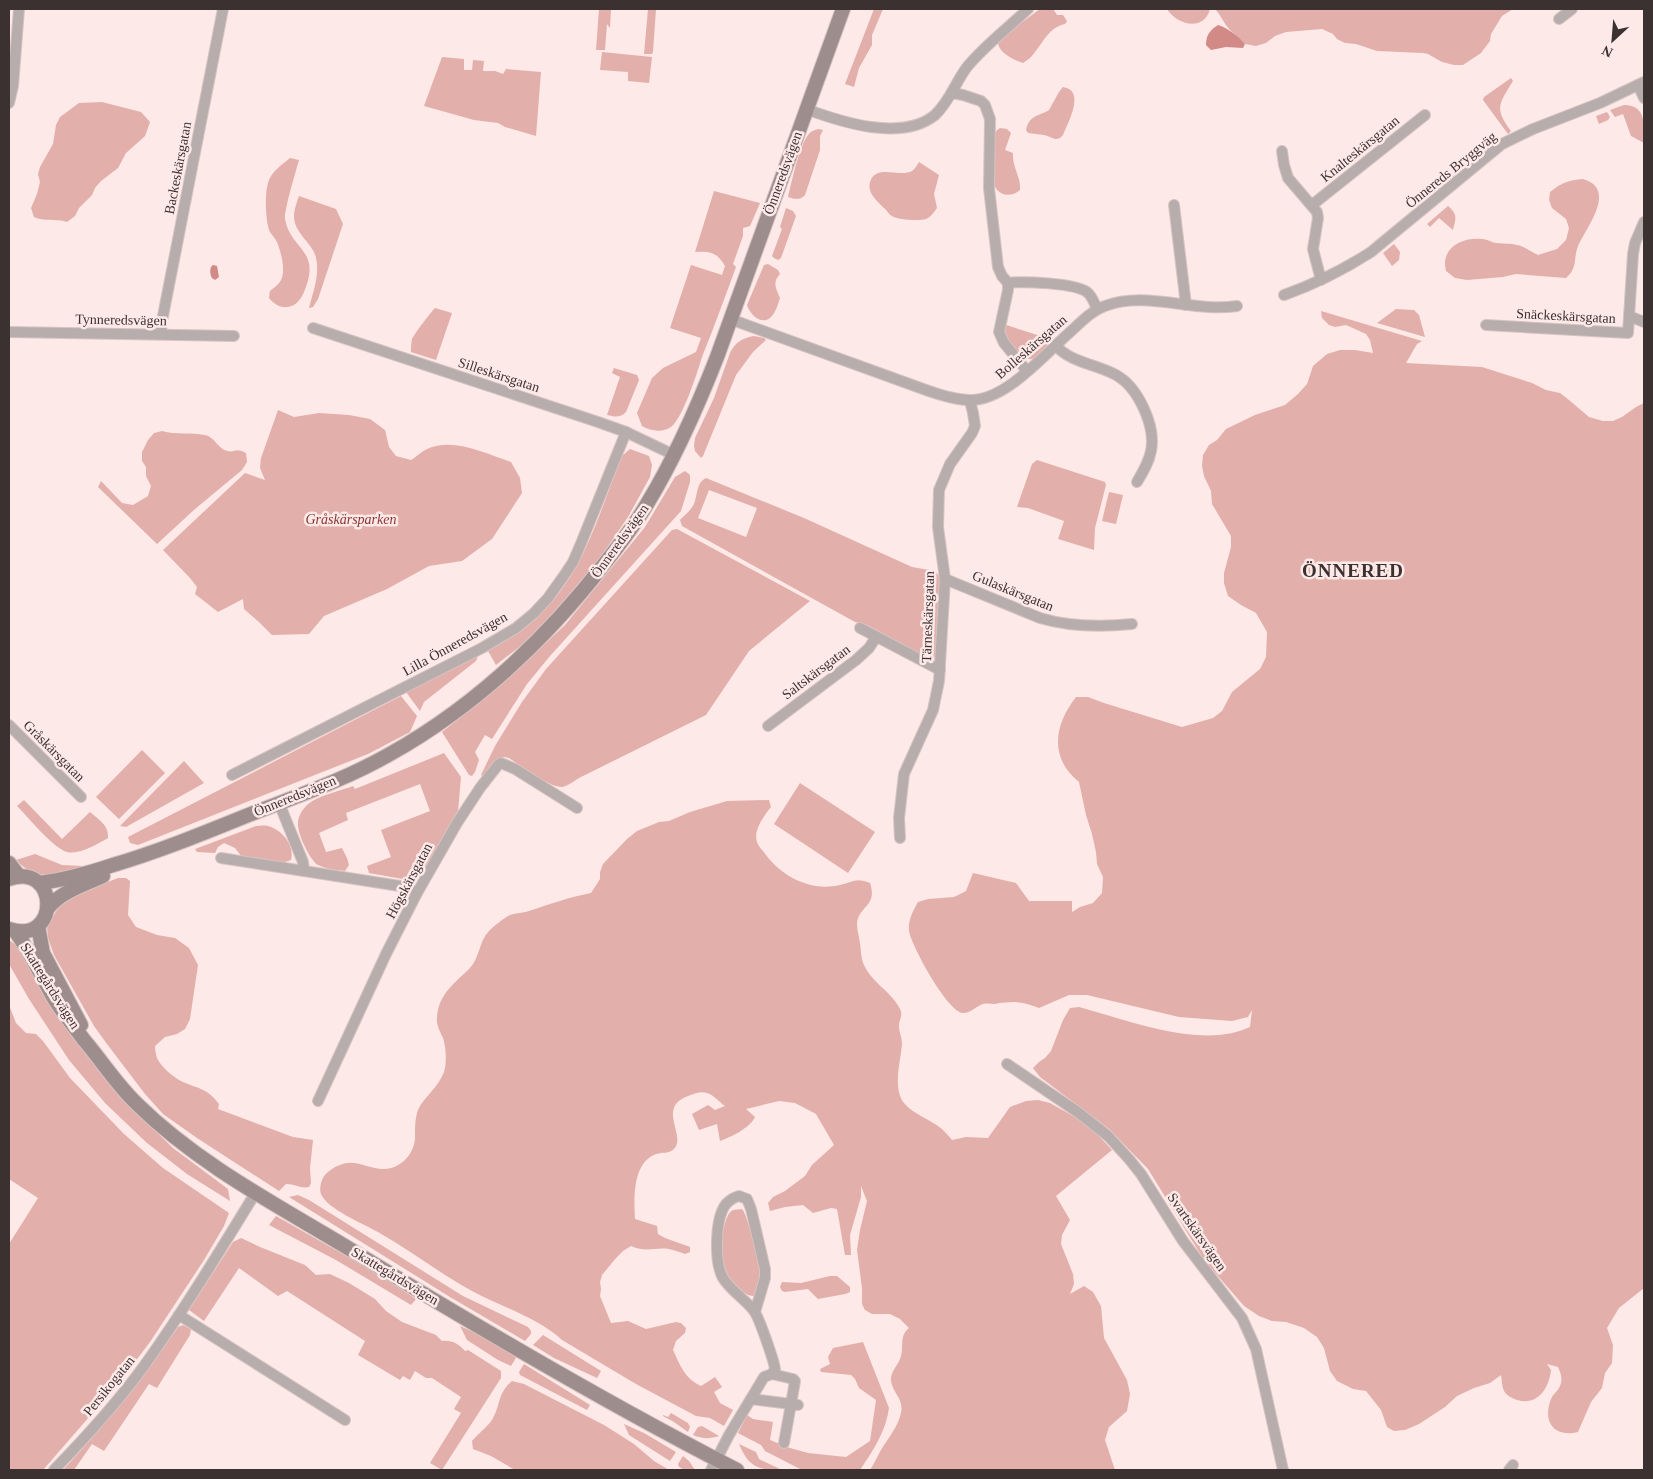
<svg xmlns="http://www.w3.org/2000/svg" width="1653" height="1479" font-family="'Times New Roman',serif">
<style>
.green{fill:#e3afaa;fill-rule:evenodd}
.water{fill:#d18a85}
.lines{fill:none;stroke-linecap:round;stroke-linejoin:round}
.street-casing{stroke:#d6c4c2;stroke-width:12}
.secondary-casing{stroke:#d6c4c2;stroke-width:16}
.street{stroke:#b7adac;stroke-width:10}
.secondary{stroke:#9d8d8c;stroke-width:14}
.labels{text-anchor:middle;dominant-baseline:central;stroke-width:5;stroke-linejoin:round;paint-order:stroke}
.street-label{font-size:14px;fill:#3b3130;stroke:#fde9e7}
.park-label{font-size:14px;font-style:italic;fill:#8a3533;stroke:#fde9e7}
.district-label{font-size:19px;font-weight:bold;letter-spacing:1px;fill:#3b3130;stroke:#fde9e7}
</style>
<rect width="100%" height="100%" fill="#fde9e7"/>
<g class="green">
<path d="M599 9H611L610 28 607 24 605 50H596Z"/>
<path d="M648 9H656L653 52 652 54H644Z"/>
<path d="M874 9H883L872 35V45L859 68 854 87 845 84Z"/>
<path d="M1040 9H1053L1057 15H1063L1067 21 1065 24C1044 28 1040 54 1023 63 1014 60 999 53 998 43L1001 38Z"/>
<path d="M1167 9H1210C1204 32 1177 25 1167 9Z"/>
<path d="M1215 9H1513L1502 16 1491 34 1490 41 1481 53 1463 65H1454L1442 62 1428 54 1423 53 1377 51 1356 44 1345 43 1337 39 1333 34 1322 29 1286 32 1275 36 1266 43 1256 46 1245 44C1241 38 1235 35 1230 30 1224 24 1221 15 1215 9Z"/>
<path d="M602 52 652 57 649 83 628 81V72L600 70Z"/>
<path d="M442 57 464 59V70H472L473 60 484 61 483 71H495L503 74 506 69 541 72 536 136 505 127 498 123 474 120 424 106Z"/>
<path d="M1511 78 1513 81C1499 104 1494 108 1511 131L1508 134 1483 100 1484 97Z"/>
<path d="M1063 87C1086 90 1068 123 1063 135 1056 143 1053 137 1044 135 1039 134 1033 134 1028 133L1026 130C1030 114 1038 117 1049 110L1059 92Z"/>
<path d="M102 102 141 112 150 122 145 136 126 153 118 168 101 181 95 188 92 195 79 208 75 216 67 222C55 218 44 222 34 217L31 208 37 194 40 182 38 174 40 167 53 144 56 125 60 117 79 103Z"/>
<path d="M1624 105C1647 105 1644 126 1644 143L1631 136 1623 114 1615 117 1610 110Z"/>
<path d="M1607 112 1610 117 1608 120 1599 124 1596 116Z"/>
<path d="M1000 128 1007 129 1011 133 1005 150 1013 153C1012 168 1021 176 1020 190 1011 198 999 196 994 185 990 176 991 143 995 133 996 131 997 130 1000 128Z"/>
<path d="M818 129 823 130 820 136V150L805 195C799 201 795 199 788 197 792 181 799 147 808 135 811 131 815 130 818 129Z"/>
<path d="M290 158 299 160C296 171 284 210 285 219 291 251 322 249 304 292 301 299 296 306 288 307 280 308 274 304 269 298L270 291C274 288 279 284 281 280 286 270 281 252 277 242 275 238 272 235 270 232 265 221 264 188 270 178 274 170 283 164 290 158Z"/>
<path d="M919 162 939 175 934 194 937 208C934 212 931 217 926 219 919 221 898 220 892 216 888 214 887 210 884 208 877 201 867 193 870 182 876 163 899 178 912 171 915 169 917 165 919 162Z"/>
<path d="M1583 179C1618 189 1586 228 1578 246 1573 259 1578 268 1566 278L1516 274 1503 277 1467 280 1455 278 1446 271C1440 248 1462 237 1482 239 1488 239 1492 243 1497 243 1503 244 1511 243 1517 245 1524 246 1531 252 1538 255L1557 249 1566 240 1569 228 1566 219 1552 208 1549 200 1550 192C1561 183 1569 180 1583 179Z"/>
<path d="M714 191 760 203 750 226 743 228V236L733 264 736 267C725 297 714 327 702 357 697 373 683 418 671 427 662 433 651 431 642 426L637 413 652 378 663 368 696 352 701 338 670 328 691 265 722 275 725 266C717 252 710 251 695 252Z"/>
<path d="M299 196 336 209 343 224 318 299 313 307 309 308C313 292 320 275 316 258 315 252 311 247 307 242 292 224 291 218 299 196Z"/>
<path d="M1448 206C1458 215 1456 218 1453 230L1439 218 1430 227 1427 224Z"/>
<path d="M786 208 793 211 796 216 781 258 778 260 774 258 772 256 782 229 780 227Z"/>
<path d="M1394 244 1400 252 1399 260 1392 266 1383 253Z"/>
<path d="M768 264 778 270 780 274C772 283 776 288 780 298 778 304 776 312 771 317 762 326 750 315 747 305L764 265Z"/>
<path d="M435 308 452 313 436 360 411 352C411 348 411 343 412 339 414 334 431 312 435 308Z"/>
<path d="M1396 309 1414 310 1419 315 1425 337 1377 323Z"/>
<path d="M1321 311 1422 341 1417 344 1406 363 1482 367 1532 383 1546 390 1560 393 1569 400 1589 417 1603 421H1613L1622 417 1636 407 1644 403V1288L1619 1308 1607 1328 1613 1345 1612 1363 1605 1373 1602 1388 1591 1402 1578 1432C1554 1438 1542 1422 1551 1399 1553 1394 1558 1391 1560 1386 1563 1379 1561 1374 1558 1367L1547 1364 1551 1370C1549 1388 1538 1406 1517 1400 1512 1398 1507 1396 1504 1391 1502 1387 1502 1380 1501 1375L1490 1383 1474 1388 1457 1396 1445 1407 1419 1424 1405 1430 1394 1431 1387 1427 1381 1410 1366 1391 1353 1389 1337 1381 1330 1371 1324 1348 1317 1337 1304 1328 1286 1322 1272 1321 1259 1316 1244 1306 1204 1260 1148 1169 1109 1129 1040 1077 1033 1068 1039 1062 1045 1058 1051 1051 1063 1020 1070 1008 1079 1007C1128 1020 1202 1050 1250 1027L1252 1010 1248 1017 1232 1021 1179 1017 1087 995H1069L1039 1008C1022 1001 1013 1001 995 1004 991 1004 987 1003 983 1004 976 1006 970 1014 962 1013 946 1009 912 947 909 931 908 920 913 911 918 902L928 899 954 897 966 891 973 873 1016 883 1029 901H1072V912L1080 907 1093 903 1102 893 1103 877 1097 864 1096 852 1092 834 1086 815 1079 782C1049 758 1054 725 1076 697H1088L1104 703 1182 727 1213 718 1222 711 1232 692 1260 669 1266 657 1267 632 1256 613 1241 605 1228 596 1224 583V573L1231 547V536L1212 504 1211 491 1204 476 1202 466 1203 455 1209 445 1217 440 1226 429 1255 415 1285 405 1298 394 1307 384 1313 366 1327 354 1340 350H1355L1373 353 1370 340 1366 334 1346 325 1335 327 1329 325 1322 318Z"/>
<path d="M1003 324 1053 340C1047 345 1039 357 1032 359 1022 361 1006 341 1004 333 1003 330 1003 327 1003 324Z"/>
<path d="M754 336 764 338 766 340 753 352 736 375 703 456 701 458 695 451 694 446 695 438 714 398 730 353C735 342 743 338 754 336Z"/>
<path d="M614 368 637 375 639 380 626 412C620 418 615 417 607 415L620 377 612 373Z"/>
<path d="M278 410 294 417 319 413 349 415 370 419 385 430 389 447 396 456 411 460C416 457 421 452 427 449 454 437 486 454 511 462L520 478 522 493 492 539 462 561 429 566 387 589 324 616 309 634 272 635 259 622 244 609 243 599 218 612 195 594 197 587 190 578 163 550 245 473 265 480 260 468 261 458Z"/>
<path d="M162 431C176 435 191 432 205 435 214 436 218 449 227 451 236 453 235 447 246 453L247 462 242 470 195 509 157 544 98 487 101 481 122 503 133 505 148 496 151 486 146 476V467L142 461V452L148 440 154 433Z"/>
<path d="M630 449 649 456 652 465 650 477 628 517 599 559 556 610 528 640 496 665 488 651C502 642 517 634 529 624 582 582 598 515 622 456Z"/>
<path d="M1037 460 1105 482 1106 485 1095 528 1094 550 1058 539 1064 521 1028 508 1017 507 1032 464Z"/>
<path d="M685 471 690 475V482L681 511 550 656 527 684 492 739 485 735 475 752 479 760 475 772 472 776 469 775 442 732 496 689 565 625 645 527 675 477Z"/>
<path d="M706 478 804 518 912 567 935 571 941 578 936 657 930 659 867 625 855 622 682 526 680 520C685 515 691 510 694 504 698 494 696 483 706 478ZM709 490 757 508 746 537 698 518Z"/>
<path d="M1109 492 1123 495 1116 524 1102 521Z"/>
<path d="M677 529 810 601 749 651 706 715 579 778C574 781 568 786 562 787 551 788 519 765 509 758L504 757 498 760 484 777 481 775 495 746 522 702 546 669 672 530Z"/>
<path d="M478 656 476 661 424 702 420 711 406 692Z"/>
<path d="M401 696 417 716 410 732 368 754 138 845 130 843 128 837Z"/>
<path d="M142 750 165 773 119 819 96 797Z"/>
<path d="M444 753 461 777 458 812 421 876 408 880 369 873 367 866 391 857 381 830 430 811 420 784 346 813 348 820 319 833 326 852 342 848 347 858 349 865 345 871C336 870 326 869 318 865 310 860 297 833 298 823 298 817 302 810 306 806 316 796 340 791 353 786L355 789Z"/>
<path d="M184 761 204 783 126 827 120 826Z"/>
<path d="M800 783 875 832 848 873 774 824Z"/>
<path d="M24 800 62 839 90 812C99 820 109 825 108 838 97 844 80 855 67 852 53 848 28 817 17 806Z"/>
<path d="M769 800 771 807C764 816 753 830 757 842 758 845 761 849 763 851 780 876 810 892 840 885 853 882 856 877 870 883 878 907 858 906 857 924 857 929 859 937 860 943 861 950 861 959 864 965 872 983 892 992 900 1009 903 1015 900 1018 899 1024 898 1030 902 1037 902 1043 901 1061 892 1087 904 1103 914 1115 930 1119 942 1129 945 1132 949 1136 952 1140L966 1137 988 1138 1010 1107 1026 1101 1038 1100 1050 1103 1082 1121 1100 1137 1112 1150 1056 1196 1070 1220 1062 1235 1061 1244 1073 1274 1074 1284 1070 1294 1084 1286 1093 1292 1101 1306 1104 1338 1127 1380 1130 1394 1127 1411 1109 1427 1105 1440 1115 1470H870C874 1464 877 1457 881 1450 888 1438 898 1427 901 1413 904 1398 893 1394 891 1381 890 1371 899 1365 901 1356 904 1346 899 1336 909 1328L900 1319 890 1314H872L865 1310 862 1304V1288L857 1250 860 1230 867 1201 861 1186V1197L850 1235 851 1255H845L837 1209 831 1208 813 1213 803 1205 785 1207 770 1211 768 1203 773 1197 785 1191 805 1176 812 1165 834 1145 816 1114 795 1103 779 1101 746 1109 755 1117C750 1128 731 1137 720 1141L717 1124 699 1130 692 1114 708 1105 715 1110 725 1106C719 1102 714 1095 707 1093 700 1091 694 1094 688 1096 656 1108 687 1136 674 1149 669 1154 663 1152 656 1154 632 1163 634 1199 635 1219L657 1226 658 1234 665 1238 690 1247V1252L685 1254C680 1252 674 1250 669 1249 654 1247 647 1253 631 1246L623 1251 616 1258 602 1275 600 1282 601 1289 600 1296 611 1323 628 1321 646 1329 676 1322 681 1323 686 1328 685 1333 676 1341 673 1350C680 1365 685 1379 701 1386L715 1377 722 1387 714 1392 720 1403 733 1410 724 1426 710 1418 696 1416 636 1384 562 1340C537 1317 501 1307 472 1291 439 1273 410 1250 378 1232 364 1224 327 1209 321 1194 319 1189 321 1181 324 1176 328 1171 334 1167 340 1165 356 1158 367 1169 384 1169 401 1169 415 1153 415 1137 415 1128 415 1118 418 1110 423 1098 438 1088 444 1072 447 1063 446 1047 443 1038 440 1031 436 1025 437 1017 439 993 455 983 470 968 480 957 479 941 489 931 494 926 504 918 510 915 516 913 523 913 529 911 550 904 570 897 591 893L600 879V872L603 864 627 839 637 831 659 822 669 821 690 812 727 801Z"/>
<path d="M256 826C259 826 264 825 268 826 282 830 295 845 291 860L282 863 242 857 235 848 224 843 218 847 215 853 197 852 195 849Z"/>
<path d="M35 854 62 865 82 866 79 870C51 874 38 882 16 860Z"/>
<path d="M118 878H126L130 881 128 915 136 927 157 935 175 938 189 948 198 965 190 1019 185 1029 177 1034 165 1037 155 1046C155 1050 156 1055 157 1058 161 1067 174 1078 183 1082 199 1089 207 1088 219 1104L218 1109 293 1137 313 1140 310 1168 311 1183 309 1187C301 1189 295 1184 286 1184L279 1191 197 1138 163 1114 145 1094 107 1044 94 1026 54 955 48 938 47 926 64 899Z"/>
<path d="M9 940 16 945 73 1037 120 1097 173 1148 228 1189 230 1201 187 1174 147 1143 105 1103 69 1060 29 999 9 964Z"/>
<path d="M9 1005 16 1023 26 1033 36 1034 43 1041 70 1078 124 1134 163 1168 229 1213 224 1226 204 1260 150 1342 122 1379 43 1470H9V1244L38 1198 9 1179Z"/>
<path d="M298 1195 309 1200 463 1296 528 1327 531 1331V1334L525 1341 450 1297 289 1197Z"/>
<path d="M742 1209C748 1215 761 1270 760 1278 760 1284 758 1292 754 1296 748 1296 744 1293 740 1289 721 1275 719 1248 724 1227 726 1220 727 1214 733 1210Z"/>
<path d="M276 1216 378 1274 416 1299 411 1305 336 1260 269 1225Z"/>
<path d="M241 1238 260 1247 305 1265 316 1275 330 1274 349 1283 375 1299 386 1311 402 1322 436 1335 442 1341C452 1340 459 1344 465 1351L468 1350 501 1371V1378L442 1470 430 1463 461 1413 454 1409 461 1397 432 1378H426L415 1371 410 1380 403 1376 400 1380 358 1355 365 1341 287 1291 278 1296 239 1268 204 1321 189 1310 233 1242Z"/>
<path d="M830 1276H837L850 1287V1292L845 1294 818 1299 808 1289 785 1292 782 1291 780 1287 782 1282 801 1283Z"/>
<path d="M183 1325 191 1329 190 1335 157 1388 149 1384 104 1451 92 1444 74 1470H63C105 1425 143 1378 178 1327Z"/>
<path d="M460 1326 489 1339 517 1356 511 1366 498 1360 467 1340Z"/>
<path d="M543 1335 601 1371 597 1378 554 1358 533 1345Z"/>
<path d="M863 1342 889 1408C886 1431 873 1451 860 1470H802L765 1451 761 1445 738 1433 747 1415 753 1419 773 1422 770 1440 790 1448 808 1453 846 1457 870 1441 876 1400 859 1388 855 1379 851 1375 821 1372 820 1369 830 1364 828 1357 833 1348Z"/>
<path d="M524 1364 590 1405 587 1410 520 1375 519 1372Z"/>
<path d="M512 1381 524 1384 604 1425 634 1444 654 1461 669 1470H515L491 1456 473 1449 472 1441C478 1434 487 1427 492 1420 501 1405 497 1394 512 1381Z"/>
<path d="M671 1413 688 1423 690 1427 688 1432 674 1422 663 1416V1415L668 1417Z"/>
<path d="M624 1424 644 1433 676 1452 670 1461 629 1435Z"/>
<path d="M702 1426 719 1436C709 1439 703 1439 693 1435L698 1427Z"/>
<path d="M739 1444 756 1452 759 1459 782 1470C757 1470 749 1467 739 1444Z"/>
<path d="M683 1456 689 1461 695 1470H685L679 1467 678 1464Z"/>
</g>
<g class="water">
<path d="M1218 25C1227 28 1239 36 1245 44L1243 48 1226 47 1211 50 1206 45C1206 35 1210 30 1218 25Z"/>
<path d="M213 265 217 266 219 277 215 280 212 278C210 275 209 267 213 265Z"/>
</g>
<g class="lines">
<defs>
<g id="street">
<path d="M1559 19 1572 9"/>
<path d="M1638 85 1644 98"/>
<path d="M952 93 963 95 981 101 985 105 990 119 989 188 998 267 1002 276 1008 283V290L999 332 1004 343 1027 371"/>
<path d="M9 103 13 86 19 9"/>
<path d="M806 109C841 122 902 142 935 115 950 101 955 83 967 67 985 45 1008 28 1028 9"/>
<path d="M1282 151 1284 165 1288 178 1317 212 1318 218 1313 249 1321 280"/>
<path d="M1174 205 1186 305"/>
<path d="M1312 205 1425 115"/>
<path d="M1008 283C1024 281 1074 283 1087 292 1093 297 1094 303 1097 309"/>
<path d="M1284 295C1315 284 1343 270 1371 252L1502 144 1533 129 1600 103 1644 82"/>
<path d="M1629 316 1644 322"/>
<path d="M730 319 926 390C940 395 955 400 970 400 1005 401 1044 355 1069 333 1080 323 1091 311 1105 306 1146 290 1194 313 1237 306"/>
<path d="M1486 325 1628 333 1633 254 1635 243 1644 222"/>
<path d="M313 328 598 422 626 432 674 455"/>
<path d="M9 332 234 336"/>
<path d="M161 334 162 321 223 9"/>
<path d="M1055 345C1071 363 1096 364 1116 375 1138 387 1156 426 1151 451 1149 462 1143 472 1137 482"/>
<path d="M945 579 1040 618C1070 627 1101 627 1132 624"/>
<path d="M860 628 940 670"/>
<path d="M9 725 81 797"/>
<path d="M768 726 856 660 869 648 876 637"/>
<path d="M232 775 482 648 516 628 533 614 548 598 563 577 573 562 582 541 626 432"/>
<path d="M279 803 303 862 304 871"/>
<path d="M900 838 899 818 904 774 933 710 939 681 945 579 938 527 939 490 950 464 972 433 975 426 973 413 970 401"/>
<path d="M221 858 406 887 417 893"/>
<path d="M1007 1064 1079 1113 1108 1136 1129 1159 1141 1174 1183 1241 1242 1318 1256 1349 1283 1470"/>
<path d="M318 1101 386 954 417 893 457 823 480 788 498 765 501 763 515 769 577 808"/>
<path d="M179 1315 345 1420"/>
<path d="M751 1399 791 1404 795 1381 793 1379 772 1374"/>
<path d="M784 1443 791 1404 798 1405"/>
<path d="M54 1470C86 1437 117 1403 144 1366 184 1310 220 1251 256 1192"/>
<path d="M711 1470 729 1435 764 1377 772 1374 775 1369C774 1361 759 1317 754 1311 745 1299 731 1291 723 1278 714 1262 715 1218 726 1204 730 1200 735 1197 739 1196L747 1199 751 1209 765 1269V1278L755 1312"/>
<path d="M1509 1470 1513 1465"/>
</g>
<g id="secondary">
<path d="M9 863 19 876"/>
<path d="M9 879C59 861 61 946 9 929"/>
<path d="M39 883C64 880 89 873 113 865 157 852 199 835 241 818 291 798 343 781 390 754 474 707 546 639 605 563 620 544 635 525 647 504 675 458 697 408 717 357L843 9"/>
<path d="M48 908C62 891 84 885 103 876"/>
<path d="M38 926 43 953 81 1025"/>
<path d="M15 931C30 951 40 974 52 995 61 1011 73 1025 84 1040 102 1061 116 1084 137 1104 199 1165 279 1206 353 1251 479 1328 606 1403 737 1470"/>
</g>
</defs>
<use href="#street" class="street-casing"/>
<use href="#secondary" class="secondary-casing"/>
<use href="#street" class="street"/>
<use href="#secondary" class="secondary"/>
</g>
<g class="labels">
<g class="street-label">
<text transform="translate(1360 149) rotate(-39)">Knalteskärsgatan</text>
<text transform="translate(178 168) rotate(-79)">Backeskärsgatan</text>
<text transform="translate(1451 170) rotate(-39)">Önnereds Bryggväg</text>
<text transform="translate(783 173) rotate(-70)">Önneredsvägen</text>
<text transform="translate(1566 316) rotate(3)">Snäckeskärsgatan</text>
<text transform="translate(121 320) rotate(1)">Tynneredsvägen</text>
<text transform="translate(1031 347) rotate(-41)">Bolleskärsgatan</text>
<text transform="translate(499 375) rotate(18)">Silleskärsgatan</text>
<text transform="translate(620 541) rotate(-54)">Önneredsvägen</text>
<text transform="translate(1013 591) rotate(22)">Gulaskärsgatan</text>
<text transform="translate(928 617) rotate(-88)">Tärneskärsgatan</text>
<text transform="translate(455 644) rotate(-29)">Lilla Önneredsvägen</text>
<text transform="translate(816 672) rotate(-37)">Saltskärsgatan</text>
<text transform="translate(54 751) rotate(45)">Gråskärsgatan</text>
<text transform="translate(295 796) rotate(-22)">Önneredsvägen</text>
<text transform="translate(409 881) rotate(-62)">Högskärsgatan</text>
<text transform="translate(50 986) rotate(58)">Skattegårdsvägen</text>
<text transform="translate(1197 1232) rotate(55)">Svartskärsvägen</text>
<text transform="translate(395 1276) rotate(31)">Skattegårdsvägen</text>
<text transform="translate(109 1386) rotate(-51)">Persikogatan</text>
</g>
<g class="park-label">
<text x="351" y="519">Gråskärsparken</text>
</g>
<g class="district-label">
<text x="1353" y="570">ÖNNERED</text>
</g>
</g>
<rect width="1653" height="1479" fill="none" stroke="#3b3130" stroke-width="20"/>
<g transform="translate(1613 40) rotate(206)" stroke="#fde9e7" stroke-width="4" paint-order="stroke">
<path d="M0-4L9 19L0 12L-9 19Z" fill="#3b3130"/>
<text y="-8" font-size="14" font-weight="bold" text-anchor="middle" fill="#3b3130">N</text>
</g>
</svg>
